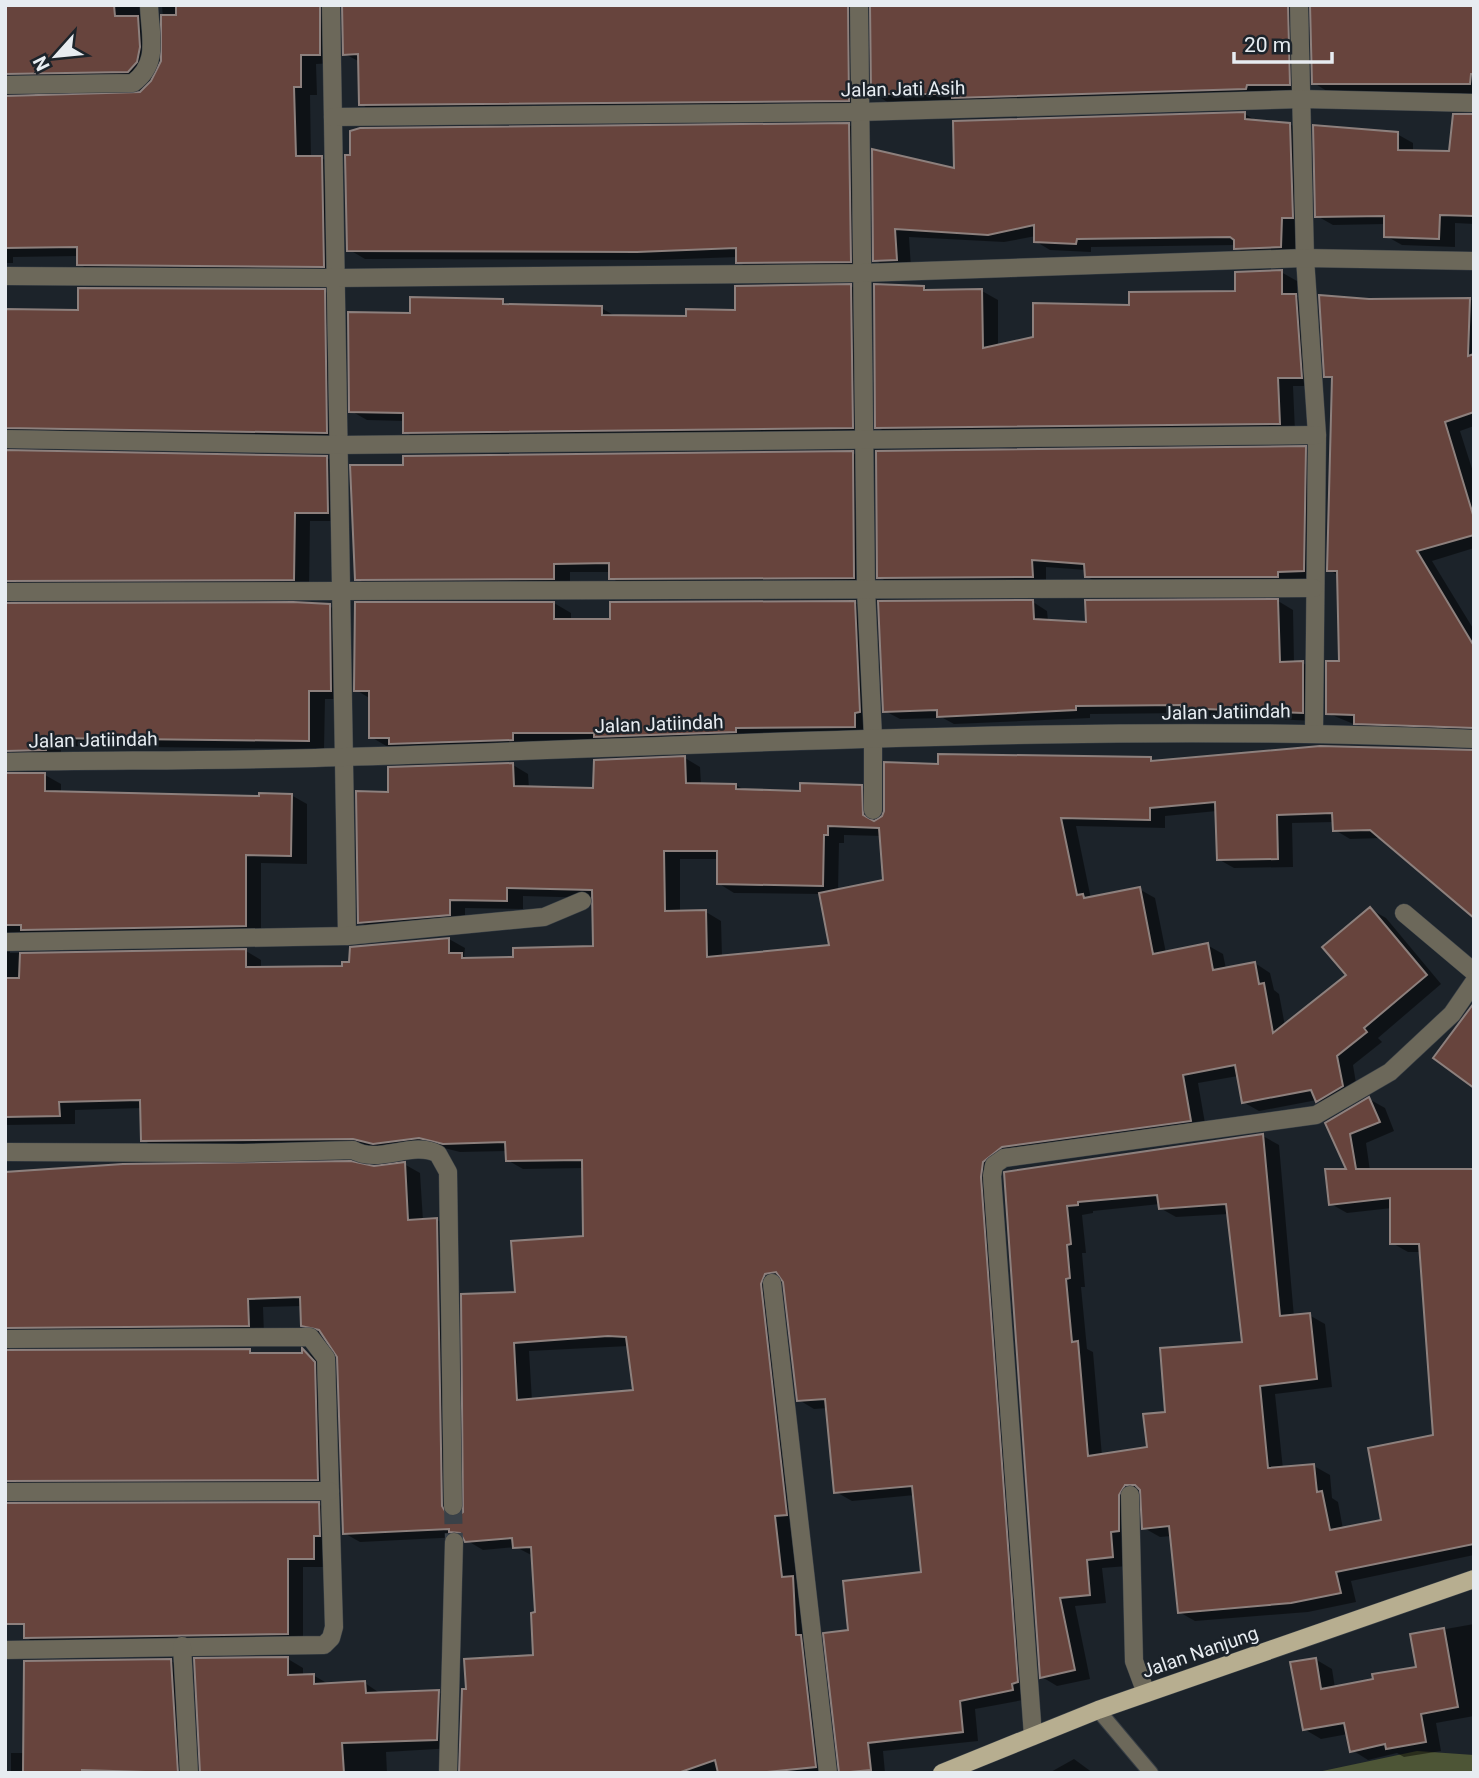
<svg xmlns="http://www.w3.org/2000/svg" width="1479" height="1778" font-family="Roboto,sans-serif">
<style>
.forest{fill:#4d5536}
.shadow{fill:#0007;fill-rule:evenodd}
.building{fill:#67443d;stroke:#8d807d;stroke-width:2;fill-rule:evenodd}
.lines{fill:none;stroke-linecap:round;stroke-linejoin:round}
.street-tunnel{stroke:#3a4148;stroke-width:18;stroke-dasharray:18 9;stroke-linecap:butt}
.lane-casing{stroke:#383f46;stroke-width:16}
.street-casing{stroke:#383f46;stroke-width:19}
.primary-casing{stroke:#383f46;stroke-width:19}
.lane{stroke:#6c685a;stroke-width:14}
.street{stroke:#6c685a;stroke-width:18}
.primary{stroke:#b7ae90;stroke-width:18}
.labels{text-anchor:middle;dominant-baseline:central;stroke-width:5;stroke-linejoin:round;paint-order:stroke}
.street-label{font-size:19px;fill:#e7ecf1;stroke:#1c232a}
</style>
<rect width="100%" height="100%" fill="#1c232a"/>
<path class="forest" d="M1417 1751 1474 1755V1773H1313Z"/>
<g class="shadow">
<path d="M5 5H160L154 10 145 80 11 88 9 96H135L150 85 158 74 165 50 162 5H341L337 8 336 63 316 64 317 95H310L311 158H322L338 167 340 275 95 273 79 264V256L13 257V263H5Z"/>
<path d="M344 5H869L865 8 864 109 377 114 361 104 360 62 345 54Z"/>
<path d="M872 5H1308L1303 14 1305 93 889 103 873 93Z"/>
<path d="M1474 5V100L1461 93H1330L1314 83Z"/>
<path d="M1245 114 1258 122 1290 124 1305 133 1296 255 1251 257 1236 248V245L1091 247V252L1050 250 1035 241 1036 236 1004 242 909 237 911 268 890 269 875 260 874 151 956 170Z"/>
<path d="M1474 115V224L1455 223V247L1402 245 1386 236V224L1333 225 1317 216 1397 134 1413 143V152L1450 153Z"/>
<path d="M849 125 865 135 867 270 754 271 738 262V257L655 260 365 259 348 249Z"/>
<path d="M1281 272 1297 281V297L1311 305 1317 386H1293L1295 432 893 436 877 427 924 287 930 291H982L998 300V346L1035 338 1131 306 1237 293Z"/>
<path d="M851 286 867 296 868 437 421 441 405 432V421L367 420 351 411 412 315 502 301 511 306 601 308 617 317 688 318 736 312Z"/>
<path d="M324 291 340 300 342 441H11L9 450 10 452 327 458 343 467 344 521H310L309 588 10 596 11 605 329 606 345 615 347 699H325L324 749 61 746V758L23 759 8 750 5 310 80 311Z"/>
<path d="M1474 300V426L1460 431 1474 475V548L1432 561 1474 630V736L1373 732 1327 713 1341 663 1338 575 1329 570 1334 380 1326 376 1369 301Z"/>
<path d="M1305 448 1319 456 1318 578 1291 579V584H1100L1086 576V570L1046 567V585H893L879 577Z"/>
<path d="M853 453 869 462 870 586 627 587 611 578V572H570V587L373 588 357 579Z"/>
<path d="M1278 601 1293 610 1294 663H1303L1318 672 1317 721 1197 716 1191 713 1090 714V718L954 724 943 718 900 719 885 711 1033 602 1047 611 1048 621 1088 624Z"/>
<path d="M554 603 571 613V621H612L855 603 872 612 871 736 529 742 530 749 388 747 371 737V699L356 690 354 606Z"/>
<path d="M1320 747 1382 838 1350 839 1335 830 1334 822 1292 823 1293 867 1234 868 1218 859 1217 811 1165 816V828L1076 826 1091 899 1139 889 1155 898 1166 953 1207 945 1223 954 1226 969 1255 963 1270 973 1274 990 1279 994 1285 1026 1348 975 1370 909 1386 918 1441 984 1378 1038 1382 1042 1353 1065 1358 1095 1333 1110 1317 1100 1259 1111 1243 1102 1238 1076 1198 1083 1206 1129 1019 1155 999 1171 1028 1699 975 1709 978 1741 883 1751 885 1773 841 1772 850 1632 922 1574 915 1495 852 1501 836 1492 828 1408 814 1409 799 1400 785 1281 780 1283 802 1523 790 1524 797 1580 808 1587 831 1773H460L535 1656 537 1614 533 1556 516 1547 483 1550 461 1537 360 1542 344 1533 339 1356 324 1335 303 1325 302 1306 263 1307 264 1334 15 1338 9 1348 10 1352 249 1351 257 1355H303L305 1351 320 1360 333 1488 15 1491 9 1501 10 1505 318 1504 334 1513 329 1567H303V1642L41 1646 25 1637V1516L5 1515V1174L374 1168 404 1164 420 1173 423 1221 437 1220 453 1229 457 1518 466 1506 517 1293 584 1238V1168L523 1169 507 1160V1151L460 1152 436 1146 159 1149 143 1140 142 1108 75 1110V1124L5 1125V792L45 775 61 784V794L261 798 291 795 307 804V864L261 863V935L10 946V953L246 951 261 960V969L344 967 449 939 465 948 464 956 471 960 515 959 595 948 594 898 523 896V909L465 908V923L376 932 360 922 389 794 513 765 528 774 529 788 595 790 685 758 700 767 701 785H736L746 791 802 793 861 787 877 796 878 825 939 765 1150 759 1156 762ZM844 835 882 836 885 882 838 891 839 843H844ZM680 859H719L718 883 734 893 821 894 831 947 722 957 721 921 706 912H680ZM629 1346 635 1391 532 1401 529 1351Z"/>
<path d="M1369 1099 1385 1108 1394 1131 1366 1143 1370 1171H1474V1555L1351 1581 1356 1602 1308 1612 1195 1621 1179 1612 1172 1536 1160 1537 1144 1528 1142 1491 1134 1504 1128 1566 1102 1568 1106 1603 1075 1606 1090 1679 1057 1686 1042 1677 1006 1173 1263 1136 1279 1145 1294 1317 1309 1315 1325 1324 1332 1387 1275 1394 1283 1469 1314 1466 1330 1475 1332 1498 1338 1502 1343 1529 1383 1521 1435 1437 1421 1252H1408L1392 1243V1208L1347 1213 1331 1204 1348 1171 1328 1123ZM1160 1204V1208L1176 1217 1229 1214 1244 1343 1167 1414 1148 1449 1102 1456 1093 1352 1087 1349 1081 1287H1085L1082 1253H1086L1082 1215 1093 1213V1211Z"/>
<path d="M1474 1624V1716L1436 1723 1441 1751 1404 1757 1397 1753 1368 1760 1352 1750 1348 1734 1321 1739 1304 1729 1315 1659 1332 1669 1335 1688 1418 1668 1412 1635Z"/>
<path d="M288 1659 303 1668V1676L313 1675 330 1685 365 1683 381 1694 438 1692 454 1701 453 1748 386 1752 387 1773H202Z"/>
<path d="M171 1661 187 1670 192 1773H11V1753H25Z"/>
<path d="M1074 1759 1093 1773H1049Z"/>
</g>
<g class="building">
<path d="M5 5H114L115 16H138L140 47 137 62 128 72 5 74Z"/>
<path d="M176 5H320V55H301V87H294L296 156H322L324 267 77 265V247L5 248V96L140 92 151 81 161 61V15H176Z"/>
<path d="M342 5H848L849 101 359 105 358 54 343 55Z"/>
<path d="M870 5H1288L1290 85H1247L1246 89 952 98V94H871Z"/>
<path d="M1310 5H1474V74H1471L1470 84H1312Z"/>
<path d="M1245 112V119L1290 123 1293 218H1282L1281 247 1234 249V240L1230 237 1077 239 1076 244 1034 242V225L988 235 895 229 897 260 873 261 872 149 954 168 953 121Z"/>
<path d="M1453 114H1474V216L1440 215 1439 239 1384 237V216L1315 217 1313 125 1398 132V150L1449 151Z"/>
<path d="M849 123 851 262 736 263V248L637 252 347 251 345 155H350V131L360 128Z"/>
<path d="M1282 270V294H1296L1302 378H1278L1280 424 875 428 874 284 924 286V290L982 289 983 348 1033 337V303L1129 305V292L1235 291V272Z"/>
<path d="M851 284 853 428 403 433V413L349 412 348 312 410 313V297L503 299V304L602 306V315L686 316V309L735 310V286Z"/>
<path d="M78 288 325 289 327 433 5 428V309L78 310Z"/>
<path d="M1319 295 1369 299 1470 298 1468 356 1474 354V412L1445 422 1474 518V535L1417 551 1474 646V728L1354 724V715L1326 714V661H1339L1337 571H1327L1332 377H1324Z"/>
<path d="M1306 446 1304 571 1278 572V577H1085L1084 564 1032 560 1033 577 877 578 876 451Z"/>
<path d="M5 450 327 456 328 513H295L294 580 5 581Z"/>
<path d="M853 451 854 578 609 579V563L554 564V579L355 580 350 465H403V456Z"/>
<path d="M1278 599 1280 662 1303 661V713L1181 708V705L1076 706V710L937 717V710L883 712 878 601 1033 600 1034 619 1086 622 1085 600Z"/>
<path d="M855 601 860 712 855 713V727L736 728V732L594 737V733H513V740L389 744V738H369V691H354L355 602H554V619H610V602Z"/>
<path d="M293 602 330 604 331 691H309V741L46 738V750L6 751 5 603Z"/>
<path d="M1320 746 1474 750V918L1370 830 1333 831 1332 813 1277 815 1278 859 1217 860 1215 802 1150 808V820L1061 818 1077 895 1083 894 1084 898 1140 887 1153 954 1208 943 1213 970 1255 962 1259 984 1264 983 1273 1033 1346 975 1322 947 1370 907 1427 975 1364 1028 1367 1032 1337 1056 1343 1086 1316 1102 1311 1090 1242 1103 1235 1065 1183 1075 1191 1121 1002 1147 983 1162 981 1177 1018 1682 1012 1684 1013 1690 960 1701 963 1732 868 1743 871 1770 839 1773 823 1633 848 1630 843 1581 921 1572 912 1486 834 1493 825 1399 797 1401 783 1282 776 1272 765 1274 761 1284 787 1515 775 1516 782 1577 793 1576 796 1635H801L816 1767 758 1773H718L715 1760 678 1773H459L462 1689H466L464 1659 533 1655 531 1613 535 1612 531 1547 513 1548 512 1538 465 1542 460 1533 449 1532V1529L343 1534 337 1357 319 1330 301 1326 300 1297 248 1299 249 1326 5 1328V1172L123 1164 351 1161 374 1166 405 1162 408 1220 437 1218 442 1506 448 1516H458L463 1512 461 1294 515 1292 511 1241 583 1236 582 1160 506 1161 505 1142 443 1144 419 1138 373 1144 353 1139 141 1141 140 1100 59 1102 60 1116 5 1117V978H19L20 953 246 949V967L342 966V962H349L350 947 449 938V953H462V958L513 957V948L593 946 592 890 507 888V901L450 900V915L358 923 356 791 388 792V767L513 763 514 786 593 788 594 760 685 756 686 783 736 784V789L800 791V783L862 785 863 815 874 821 882 816 884 811V762L938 764V754L1151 757V761ZM828 826 879 828 883 880 819 893 829 945 707 957 706 910 665 911 664 851H717V884L823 886 824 835H828ZM608 1336 626 1337 633 1390 517 1400 514 1343Z"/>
<path d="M6 773H45V791L259 796V793L292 794 291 856 246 855V926L21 930V925H5Z"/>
<path d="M1474 1003V1088L1433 1058Z"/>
<path d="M1369 1097 1380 1122 1350 1134 1356 1169H1474V1544L1336 1572 1341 1593 1291 1603 1178 1613 1169 1526 1142 1529 1140 1490 1135 1485H1125L1119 1495V1531L1111 1532 1113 1557 1087 1560 1090 1595 1060 1598 1075 1670 1040 1678 1004 1172 1263 1134 1280 1316 1310 1313 1317 1379 1260 1386 1268 1468 1314 1464 1317 1492 1322 1491 1330 1530 1381 1520 1368 1448 1433 1435 1419 1244H1390V1198L1329 1205 1325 1169H1346L1325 1123ZM1157 1195 1159 1209 1226 1204 1242 1342 1160 1348 1165 1412 1143 1414 1147 1447 1088 1456 1078 1341 1072 1342 1066 1279 1070 1278 1067 1245 1071 1244 1067 1206 1078 1205V1202Z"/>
<path d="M302 1348 315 1362 318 1480 5 1481V1350L250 1349V1353H302Z"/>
<path d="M319 1502 320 1536H314V1559H288V1634L24 1638V1624H5V1503Z"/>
<path d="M1444 1628 1458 1707 1421 1714 1426 1742 1386 1749 1385 1744 1350 1752 1344 1723 1303 1730 1290 1662 1316 1658 1321 1689 1373 1679 1372 1674 1416 1667 1410 1634Z"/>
<path d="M288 1657V1675L314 1674V1684L365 1681 366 1693 439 1690 437 1740 342 1743 344 1773H200L194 1658Z"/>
<path d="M171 1659 178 1773 82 1770V1773H23L24 1661Z"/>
</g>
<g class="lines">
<path class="street-tunnel" d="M453 1506 454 1542"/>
<defs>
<path id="lane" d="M1098 1710 1151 1773"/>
<g id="street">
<path d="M331 5 347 936"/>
<path d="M859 5 866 590 873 737V810"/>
<path d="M1299 5 1305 258 1317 435 1314 732"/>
<path d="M5 85 133 83C160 63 150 36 149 5"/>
<path d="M333 117 860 112 1302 99 1474 103"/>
<path d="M5 276 336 278 862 273 1305 258 1474 261"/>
<path d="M5 439 338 445 1317 435"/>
<path d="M5 592 1314 588"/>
<path d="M5 762C118 760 232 761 345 757 721 746 1097 722 1474 739"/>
<path d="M1404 913 1474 972"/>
<path d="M5 942 347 936 544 917 582 901"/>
<path d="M5 1152 243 1153 353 1150C378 1165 413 1140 438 1154L448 1172 453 1506"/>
<path d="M772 1283 828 1773"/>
<path d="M5 1339 310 1337 326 1358 334 1627 331 1638 324 1645 5 1650"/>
<path d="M5 1492 330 1491"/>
<path d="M1130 1495 1134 1661 1146 1693"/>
<path d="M182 1646 189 1773"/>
<path d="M1033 1736 992 1176 994 1165 1004 1158 1316 1115 1390 1072 1452 1014 1474 982"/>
<path d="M448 1773 454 1542"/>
</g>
<path id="primary" d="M942 1773 1098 1710 1474 1579"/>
</defs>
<use href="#lane" class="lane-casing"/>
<use href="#street" class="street-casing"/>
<use href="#primary" class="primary-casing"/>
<use href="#lane" class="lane"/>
<use href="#street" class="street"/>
<use href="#primary" class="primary"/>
</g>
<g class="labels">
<g class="street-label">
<text transform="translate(903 89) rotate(-1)">Jalan Jati Asih</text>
<text transform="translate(1226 712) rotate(-1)">Jalan Jatiindah</text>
<text transform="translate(659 724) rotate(-2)">Jalan Jatiindah</text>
<text transform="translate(93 740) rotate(-1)">Jalan Jatiindah</text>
<text transform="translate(1200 1652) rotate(-19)">Jalan Nanjung</text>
</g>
</g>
<rect width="1479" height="1778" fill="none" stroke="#e7ecf1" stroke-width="14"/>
<g transform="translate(56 56) rotate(243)" stroke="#1c232a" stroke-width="5" paint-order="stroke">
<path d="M0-5L12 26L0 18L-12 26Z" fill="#e7ecf1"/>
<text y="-10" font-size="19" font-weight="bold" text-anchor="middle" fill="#e7ecf1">N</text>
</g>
<path d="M1234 52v10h98v-10" fill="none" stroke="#e7ecf1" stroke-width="3.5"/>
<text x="1244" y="52" font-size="21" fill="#e7ecf1" stroke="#1c232a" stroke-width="5" paint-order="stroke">20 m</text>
</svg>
